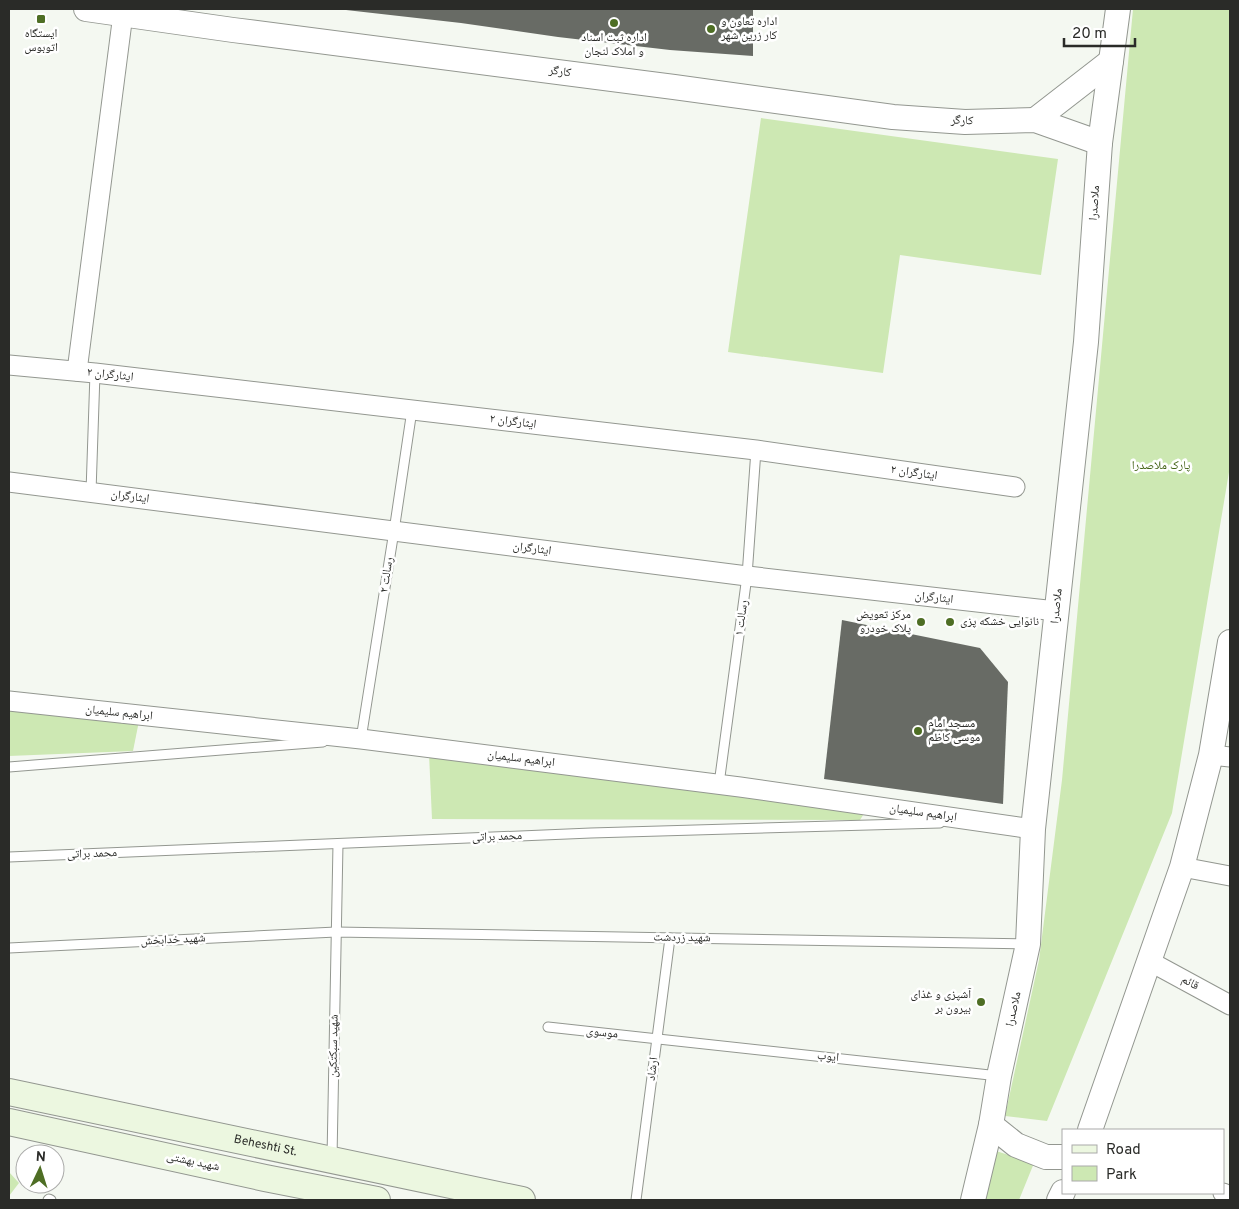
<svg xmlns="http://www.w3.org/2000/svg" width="1239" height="1209" font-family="Overpass,'Noto Naskh Arabic',sans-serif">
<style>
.green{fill:#cde8b3}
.building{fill:#686b65}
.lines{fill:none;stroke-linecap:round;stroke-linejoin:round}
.service-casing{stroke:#939790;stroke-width:11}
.minor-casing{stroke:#939790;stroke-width:21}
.tertiary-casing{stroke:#939790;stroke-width:26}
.secondary-casing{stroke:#939790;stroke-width:28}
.service{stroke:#fff;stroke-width:9}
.minor{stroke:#fff;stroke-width:19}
.tertiary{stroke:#fff;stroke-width:24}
.secondary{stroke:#ecf7e0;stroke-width:26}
.poi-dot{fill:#4e6e24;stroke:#fff;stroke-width:2}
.labels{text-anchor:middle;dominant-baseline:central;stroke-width:5;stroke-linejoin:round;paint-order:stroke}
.poi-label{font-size:12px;fill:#2a2b28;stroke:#fff;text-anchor:start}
.street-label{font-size:12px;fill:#2a2b28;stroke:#fff}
.park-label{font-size:12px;fill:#436316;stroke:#fff}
</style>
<rect width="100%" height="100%" fill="#f4f8f1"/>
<g class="green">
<path d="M1133 9H1230V466L1172 813 1047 1121 1005 1116 1039 960 1062 780Z"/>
<path d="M761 118 1058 159 1041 275 900 255 883 373 728 352Z"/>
<path d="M9 707 139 721 133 751 9 756Z"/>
<path d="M429 754 865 812 860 820 432 819Z"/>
<path d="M993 1150 1034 1163 1019 1200H975Z"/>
<path d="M9 1172 19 1183 9 1196Z"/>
</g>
<g class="building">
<path d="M346 9H753V56L670 50 558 37 461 23 346 10Z"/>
<path d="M842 620 980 648 1008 682 1003 804 824 779Z"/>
</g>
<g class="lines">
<defs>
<g id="service">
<path d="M91 492 95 373"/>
<path d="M358 739H361L394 531 412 410"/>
<path d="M9 767 323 742"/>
<path d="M719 784 747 576 756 450"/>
<path d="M9 857 591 833 940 823"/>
<path d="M9 948 336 932 1028 944"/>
<path d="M548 1027 999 1076"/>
<path d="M332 1158 338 844"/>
<path d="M48 1200 49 1199 51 1200"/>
<path d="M636 1200 670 938"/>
</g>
<g id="minor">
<path d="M9 365 95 373 756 450 1015 487"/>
<path d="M77 371 123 14"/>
<path d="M9 482 747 576 1056 611"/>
<path d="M9 701 361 739 740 787 1033 829"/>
<path d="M1211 755 1230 757"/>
<path d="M1182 867 1230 876"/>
<path d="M1149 961 1230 1005"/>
<path d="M1223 1193 1230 1196"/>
</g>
<g id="tertiary">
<path d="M86 9 233 30 674 87 893 117 965 122 1035 120 1100 143"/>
<path d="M1035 120 1111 61"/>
<path d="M991 1125 1016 1145 1046 1157H1063"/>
<path d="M1090 1130 1182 867 1211 755 1230 642"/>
<path d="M973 1200 991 1125 999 1076 1028 944 1033 829 1086 342 1100 143 1118 9"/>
<path d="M1059 1200 1063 1192"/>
</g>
<g id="secondary">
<path id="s1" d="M9 1092 522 1200"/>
<path d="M9 1122 265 1178 377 1200"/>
</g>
</defs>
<use href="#service" class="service-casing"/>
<use href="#minor" class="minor-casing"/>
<use href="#tertiary" class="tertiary-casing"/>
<use href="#secondary" class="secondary-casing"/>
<use href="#service" class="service"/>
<use href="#minor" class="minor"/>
<use href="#tertiary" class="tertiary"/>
<use href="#secondary" class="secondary"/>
</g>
<g class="poi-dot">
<rect x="36" y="14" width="10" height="10" rx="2.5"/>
<circle cx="614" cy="23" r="5"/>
<circle cx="711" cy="29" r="5"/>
<circle cx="921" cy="622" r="5"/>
<circle cx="950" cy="622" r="5"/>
<circle cx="918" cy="731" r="5"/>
<circle cx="981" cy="1002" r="5"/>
</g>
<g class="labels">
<g class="poi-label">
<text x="721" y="22">اداره تعاون و<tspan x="721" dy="14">کار زرین شهر</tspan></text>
<text x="41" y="34" text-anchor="middle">ایستگاه<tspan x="41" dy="14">اتوبوس</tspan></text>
<text x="614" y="38" text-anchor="middle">اداره ثبت اسناد<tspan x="614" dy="14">و املاک لنجان</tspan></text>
<text x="911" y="615" text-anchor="end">مرکز تعویض<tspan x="911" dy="14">پلاک خودرو</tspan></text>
<text x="960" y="622">نانوایی خشکه پزی</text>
<text x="928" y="724">مسجد امام<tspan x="928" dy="14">موسی کاظم</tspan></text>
<text x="971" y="995" text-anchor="end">آشپزی و غذای<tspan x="971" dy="14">بیرون بر</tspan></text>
</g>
<g class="street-label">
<text transform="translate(560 72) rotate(7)">کارگر</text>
<text transform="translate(962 121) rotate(2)">کارگر</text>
<text transform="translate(1095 203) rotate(-86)">ملاصدرا</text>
<text transform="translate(110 375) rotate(6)">ایثارگران ۲</text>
<text transform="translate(513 422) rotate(7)">ایثارگران ۲</text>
<text transform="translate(914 473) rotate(8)">ایثارگران ۲</text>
<text transform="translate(130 497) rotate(7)">ایثارگران</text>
<text transform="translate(532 549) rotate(7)">ایثارگران</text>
<text transform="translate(387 575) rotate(-81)">رسالت ۲</text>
<text transform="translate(934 598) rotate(6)">ایثارگران</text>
<text transform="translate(1057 606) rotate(-84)">ملاصدرا</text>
<text transform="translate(742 618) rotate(-82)">رسالت ۱</text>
<text transform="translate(119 713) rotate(6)">ابراهیم سلیمیان</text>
<text transform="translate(521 759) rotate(7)">ابراهیم سلیمیان</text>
<text transform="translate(923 813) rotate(8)">ابراهیم سلیمیان</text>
<text transform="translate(497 837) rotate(-2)">محمد براتی</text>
<text transform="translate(92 854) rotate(-2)">محمد براتی</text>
<text transform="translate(682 938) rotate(1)">شهید زردشت</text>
<text transform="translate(173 940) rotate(-3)">شهید خدابخش</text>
<text transform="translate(1190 983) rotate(28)">قائم</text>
<text transform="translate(1014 1009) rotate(-78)">ملاصدرا</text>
<text transform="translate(602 1033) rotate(6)">موسوی</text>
<text transform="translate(334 1046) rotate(-89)">شهید سبکتکین</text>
<text transform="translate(828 1057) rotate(6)">ایوب</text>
<text transform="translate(653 1069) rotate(-83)">ارشاد</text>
<text stroke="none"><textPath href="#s1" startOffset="262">Beheshti St.</textPath></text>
<text transform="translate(193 1162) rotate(12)">شهید بهشتی</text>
</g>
<g class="park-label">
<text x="1161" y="466">پارک ملاصدرا</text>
</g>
</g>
<rect width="1239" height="1209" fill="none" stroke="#2a2b28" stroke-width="20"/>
<rect x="1062" y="1129" width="162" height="65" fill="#ffffff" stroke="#aaaaa9"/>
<rect x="1072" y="1145" width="25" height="8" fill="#ecf7e0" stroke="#aaaaa9"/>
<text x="1106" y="1154" font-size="15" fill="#2a2b28">Road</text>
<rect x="1072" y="1166" width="25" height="15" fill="#cde8b3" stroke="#aaaaa9"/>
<text x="1106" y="1179" font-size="15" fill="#2a2b28">Park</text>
<g transform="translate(40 1169) rotate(4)"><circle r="24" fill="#ffffff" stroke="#aaaaa9"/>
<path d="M0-4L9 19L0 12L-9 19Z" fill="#4e6e24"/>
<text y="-8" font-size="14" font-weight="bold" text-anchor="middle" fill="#2a2b28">N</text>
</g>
<path d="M1064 38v8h71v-8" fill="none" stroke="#2a2b28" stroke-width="2.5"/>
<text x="1072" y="38" font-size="15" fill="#2a2b28" stroke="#ffffff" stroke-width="4" paint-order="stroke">20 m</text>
</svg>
